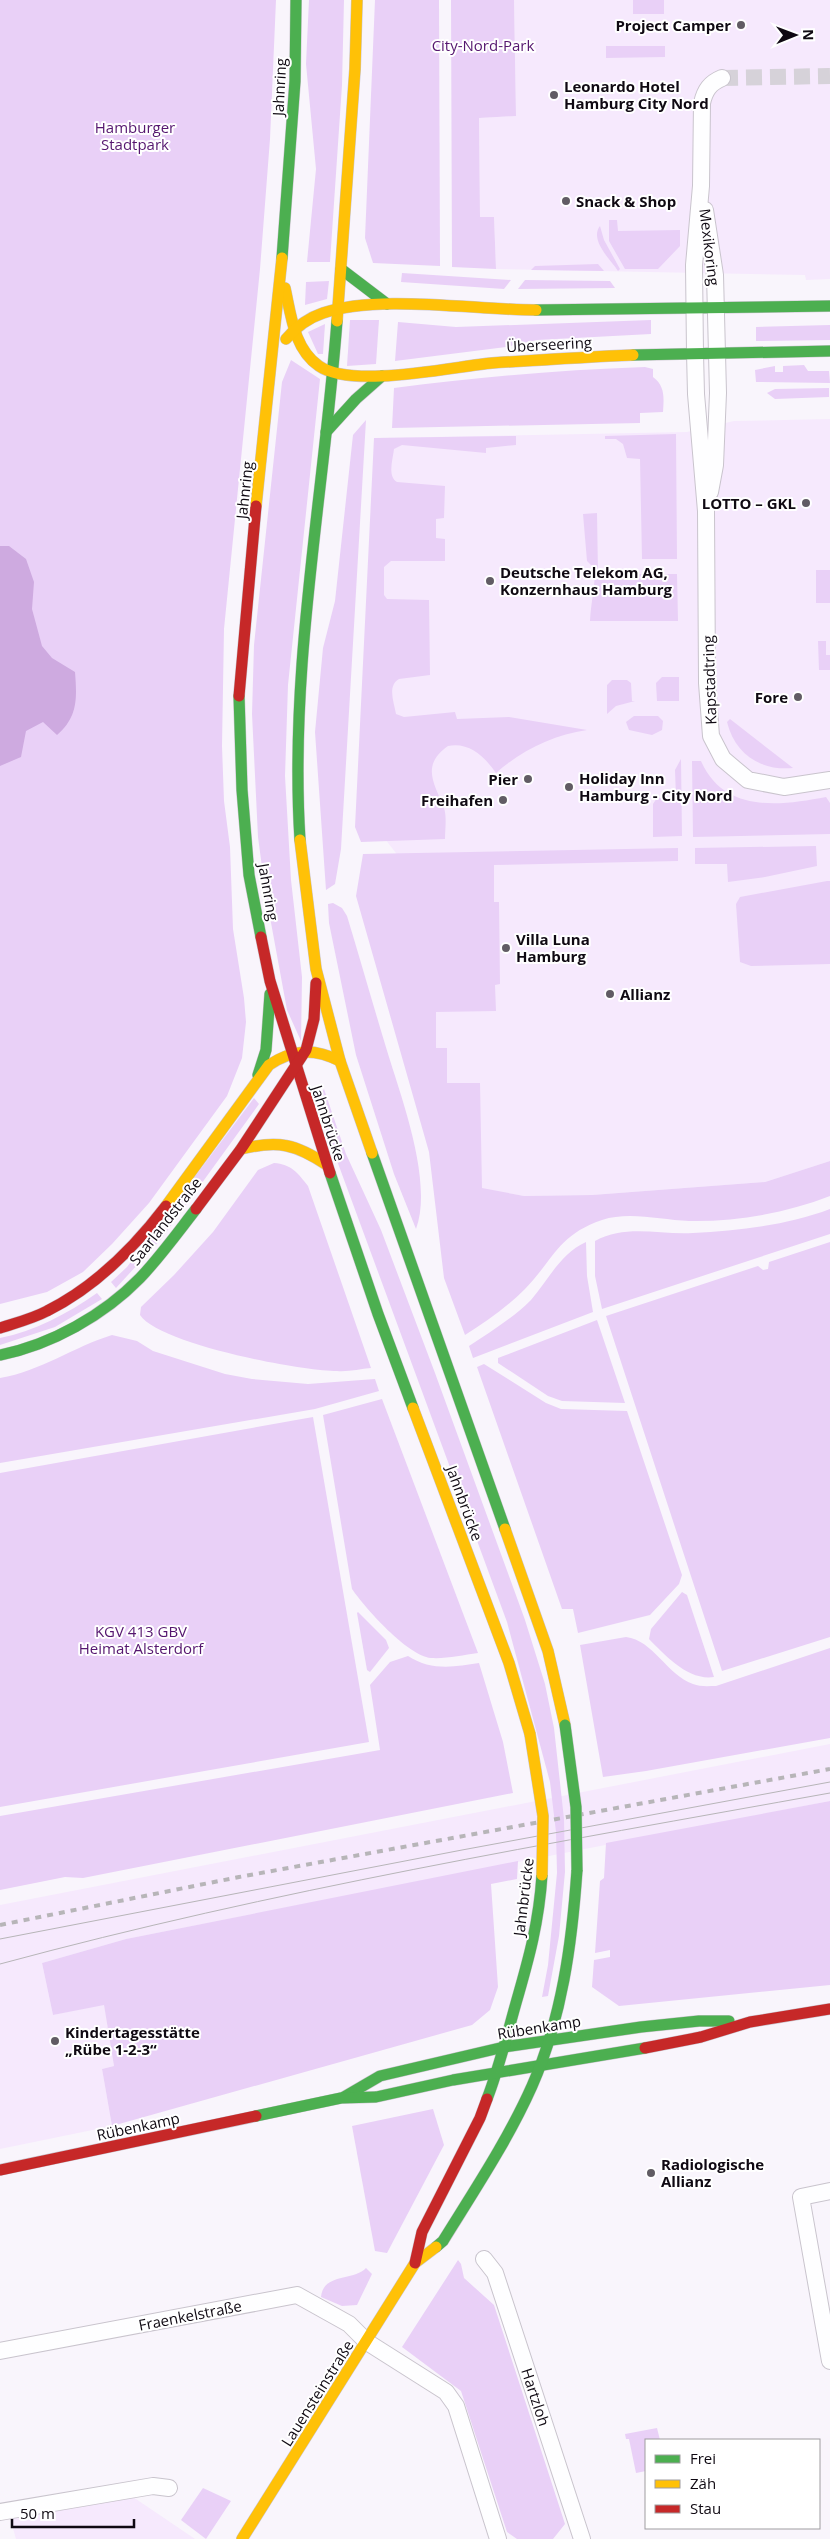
<svg xmlns="http://www.w3.org/2000/svg" width="830" height="2539" font-family="'Open Sans',sans-serif">
<style>
.built{fill:#f6e9fd}
.green{fill:#e9d0f7}
.water{fill:#ceaae0}
.lines{fill:none;stroke-linecap:round;stroke-linejoin:round}
.street-tunnel{stroke:#d6d2d9;stroke-width:16;stroke-dasharray:16 8;stroke-linecap:butt}
.street-casing{stroke:#c9c4cd;stroke-width:18}
.fast-casing{stroke:#c9c4cd;stroke-width:12}
.slow-casing{stroke:#c9c4cd;stroke-width:12}
.jam-casing{stroke:#c9c4cd;stroke-width:12}
.street{stroke:#fefeff;stroke-width:16}
.fast{stroke:#4caf50;stroke-width:11}
.slow{stroke:#ffc107;stroke-width:11}
.jam{stroke:#c62828;stroke-width:11}
.tram{stroke:#b7b5b8;stroke-width:1}
.rail{stroke:#b7b5b8;stroke-width:4;stroke-dasharray:6 6;stroke-linecap:butt}
.fast-bridge-casing{stroke:#c9c4cd;stroke-width:12;stroke-linecap:butt}
.slow-bridge-casing{stroke:#c9c4cd;stroke-width:12;stroke-linecap:butt}
.fast-bridge{stroke:#4caf50;stroke-width:11}
.slow-bridge{stroke:#ffc107;stroke-width:11}
.poi-dot{fill:#615c64;stroke:#fff;stroke-width:2}
.labels{text-anchor:middle;dominant-baseline:central;stroke-width:4;stroke-linejoin:round;paint-order:stroke}
.poi-label{font-size:15px;font-weight:bold;fill:#0f0912;stroke:#fff;text-anchor:start}
.park-label{font-size:15px;fill:#55166f;stroke:#fff}
.street-label{font-size:15px;fill:#0f0912;stroke:#fff}
</style>
<rect width="100%" height="100%" fill="#f9f5fc"/>
<g class="built">
<path d="M514 0H830V279L806 280 805 275 496 269 494 217H480L479 118 516 116Z"/>
<path d="M830 419V1161L765 1182 592 1195 524 1196 476 1188 418 1072 399 857 385 839 379 438 687 432 734 421Z"/>
<path d="M830 1744V1801L126 1939 42 1963 53 2015 104 2004 114 2066 102 2069 112 2126 0 2149V1905Z"/>
<path d="M133 2497 195 2539H16L10 2518Z"/>
</g>
<g class="green">
<path d="M0 0H276L270 139 260 269 224 629 222 746 224 801 230 847 233 929 244 998 246 1022 242 1058 227 1096 149 1203 112 1244 83 1272 47 1292 0 1304Z"/>
<path d="M309 0H344L342 85 330 262H307L316 169 306 64Z"/>
<path d="M375 0H439L440 266 373 263 365 238Z"/>
<path d="M451 0H514L516 116 479 118 480 217H494L496 269 452 267Z"/>
<rect x="633" y="0" width="31" height="14"/>
<path d="M606 46H665V57L606 58Z"/>
<path d="M609 220H617L618 231 680 230V246L658 269H625L609 241Z"/>
<path d="M600 226 604 240 620 269 618 271C611 260 589 240 600 226Z"/>
<path d="M598 264 604 271 531 270 535 266Z"/>
<path d="M402 273 511 280 504 289 401 282Z"/>
<path d="M525 280 610 281 615 288 518 289Z"/>
<path d="M329 281 327 299 305 305 306 282Z"/>
<path d="M350 320H379L376 364 347 366Z"/>
<path d="M651 320V334L537 340 506 347 395 361 398 322 456 327Z"/>
<path d="M325 324 323 354H318L308 332Z"/>
<path d="M830 325V340L756 341V327Z"/>
<path d="M291 360 320 379 288 685 285 776 291 880 302 977 301 1041 287 1010 265 890 258 837 252 714 254 645 282 382Z"/>
<path d="M804 365 808 371H829L830 383 756 382 755 370 775 366V372H783V366Z"/>
<path d="M645 367 653 369V377C665 386 664 397 663 412L640 413V423L392 428 394 388C479 377 559 370 645 367Z"/>
<path d="M829 388V397L775 399 767 393 775 389Z"/>
<path d="M366 420 341 849 335 884 326 890 315 732 323 648 335 601 353 435Z"/>
<path d="M676 434 677 559H642L640 459 627 458 623 444 616 439H605V436Z"/>
<path d="M516 436V445L486 448V453L402 445 394 449C393 459 387 476 397 482L445 486 444 518 436 519V538L445 539V561H391L384 567V595L387 599 429 600 430 675 399 679C387 686 394 702 396 714L404 717 455 712 457 719 509 717 587 730C553 735 522 750 496 773 484 756 469 742 448 746 420 766 435 784 444 808 447 817 445 830 445 839L361 842 355 827 374 438Z"/>
<path d="M597 513 598 574H677L678 621H590C591 602 595 587 595 569L587 561 583 514Z"/>
<rect x="816" y="570" width="14" height="33"/>
<path d="M818 641H826V655H830V670H819Z"/>
<path d="M662 677H679V701H657L656 683Z"/>
<path d="M612 680H627L631 683 632 701H635L616 706 607 714V685Z"/>
<path d="M634 716H658L663 721 662 730 652 735 629 730 626 722Z"/>
<path d="M730 719 793 768C760 771 735 754 727 722Z"/>
<path d="M681 759 682 836 653 837V804L657 798 676 797 675 770Z"/>
<path d="M692 761H701C724 813 779 806 826 797L830 803V834L693 837Z"/>
<path d="M816 846 817 866 765 877 728 882 727 864H695V848Z"/>
<path d="M678 848V861L494 865V902H499L500 984 495 985 496 1011 436 1012V1048H447V1083H480L482 1188 524 1196 592 1195 765 1182 830 1161V1196C786 1213 736 1222 689 1221 661 1220 629 1211 602 1220 558 1235 554 1259 525 1289 507 1307 486 1322 465 1335L444 1278 429 1152 356 896 363 854Z"/>
<path d="M827 881H830V964L751 966 740 962 736 904 740 897Z"/>
<path d="M333 903 342 908 347 916C360 959 372 1001 385 1044 399 1092 434 1180 416 1229L394 1174 356 1055 329 923 328 904Z"/>
<path d="M324 1089 346 1154 381 1230 435 1373 525 1620 545 1684 554 1728 564 1819 565 1872 559 1936 548 1996 542 1997 548 1965 557 1873 556 1832 550 1782 507 1622 315 1101Z"/>
<path d="M254 1098 259 1104 162 1238 116 1288 111 1282 127 1267Z"/>
<path d="M274 1163C291 1164 298 1173 308 1186L371 1368C360 1369 348 1372 337 1371 300 1371 159 1344 140 1315L141 1307 174 1275 213 1232 258 1170Z"/>
<path d="M830 1209V1234L602 1309 595 1276V1241C626 1224 659 1235 693 1233 738 1231 788 1225 830 1209Z"/>
<path d="M586 1242 587 1276 593 1312 473 1358 469 1346C490 1332 513 1318 531 1300 549 1279 560 1254 586 1242Z"/>
<path d="M830 1242V1637L722 1671 606 1316 758 1266 763 1270 768 1269 769 1262Z"/>
<path d="M97 1293 102 1299 55 1327 0 1345V1338C35 1331 67 1314 97 1293Z"/>
<path d="M597 1320 625 1403 562 1401 548 1396 498 1363V1358Z"/>
<path d="M112 1335 137 1341 153 1351 225 1374 252 1379 308 1384 375 1379 379 1391 315 1409 0 1463V1378C41 1371 73 1347 112 1335Z"/>
<path d="M484 1364 546 1403 561 1409 627 1411 682 1575 679 1584 650 1615 578 1633 573 1609H562L477 1367Z"/>
<path d="M382 1399 478 1653C463 1655 446 1659 431 1658 408 1656 365 1608 352 1589L323 1415Z"/>
<path d="M313 1417 369 1742 0 1807V1473Z"/>
<path d="M682 1592 687 1595 714 1677C688 1681 665 1655 649 1639L651 1629Z"/>
<path d="M358 1612 386 1640 389 1648 370 1672 367 1670 357 1613Z"/>
<path d="M626 1637C653 1640 667 1675 693 1684 700 1687 709 1686 716 1686L830 1648V1738L646 1771 603 1777 580 1645Z"/>
<path d="M408 1656C431 1671 454 1667 479 1663L503 1742 513 1793 83 1878 65 1877 0 1890V1816L380 1750 370 1685 390 1662Z"/>
<path d="M830 1801V1985L619 2006 592 1987 594 1960 610 1957V1950L595 1953 600 1881 604 1878 606 1843Z"/>
<path d="M518 1861 517 1879 491 1884 498 1987 490 2010 472 2025 112 2126 102 2069 114 2066 104 2005 53 2015 42 1963 126 1939Z"/>
<path d="M433 2109 444 2145 387 2253 375 2251 352 2126Z"/>
<path d="M458 2260 461 2264 464 2278 494 2305 565 2524 553 2539H517L507 2532 461 2391 402 2347Z"/>
<path d="M366 2268 372 2274 357 2305 342 2306 321 2297C323 2273 354 2281 366 2268Z"/>
<path d="M657 2428 660 2440H646V2471L636 2473 629 2439H626L625 2434Z"/>
<path d="M203 2488 231 2501 206 2539 181 2520Z"/>
</g>
<path class="water" d="M0 546H9L26 559 34 582 32 609 42 646 52 658 75 672C77 698 78 717 57 735L43 722 26 731 21 757 0 766Z"/>
<g class="lines">
<path class="street-tunnel" d="M722 78 830 76"/>
<defs>
<g id="street">
<path d="M722 78C710 83 705 90 702 103L701 186 694 265 695 353 696 394 706 511 707 683 711 736 723 759 748 780 784 787 830 780"/>
<path d="M705 210 715 275 718 393 715 465 710 492"/>
<path d="M830 2191 801 2197 830 2361"/>
<path d="M484 2259 495 2273 582 2539"/>
<path d="M0 2351 297 2295 349 2324 367 2342 446 2392 456 2406 498 2539"/>
<path d="M0 2512 153 2486 169 2488"/>
</g>
<g id="fast">
<path d="M282 258 295 81 296 0"/>
<path d="M341 269 387 304"/>
<path d="M536 310 830 306"/>
<path d="M633 355 830 351"/>
<path d="M326 432 356 399 382 376"/>
<path d="M239 696 242 790 249 875 261 937"/>
<path d="M300 840C289 667 324 494 337 321"/>
<path d="M258 1075 266 1050 270 994"/>
<path d="M372 1153 505 1529"/>
<path d="M330 1173 378 1314 413 1408"/>
<path d="M0 1355C51 1345 104 1315 140 1278 160 1257 178 1232 196 1209"/>
<path d="M344 2097 380 2076 504 2047 641 2027 699 2021H729"/>
<path d="M487 2099C499 2068 507 2035 516 2003 529 1958 539 1922 542 1875"/>
<path d="M256 2116 341 2098 376 2097 453 2080 645 2048"/>
<path d="M436 2247 443 2241C474 2191 508 2140 532 2086 562 2018 572 1943 577 1870"/>
</g>
<g id="slow">
<path d="M285 288C291 315 294 349 319 366 352 389 451 367 492 363 539 360 586 357 633 355"/>
<path d="M337 321 355 69 357 0"/>
<path d="M286 339C296 327 308 318 323 313 378 294 475 310 536 310"/>
<path d="M256 506 282 258"/>
<path d="M300 840 316 969 340 1061 372 1153"/>
<path d="M241 1149C278 1140 296 1144 327 1165"/>
<path d="M166 1206 269 1065C293 1049 314 1048 340 1061"/>
<path d="M413 1408 509 1663 530 1734"/>
<path d="M505 1529 548 1651 565 1725"/>
<path d="M242 2539 415 2263 436 2247"/>
</g>
<g id="jam">
<path d="M239 696 256 506"/>
<path d="M261 937 270 981 330 1173"/>
<path d="M196 1209 241 1149 306 1050 314 1019 316 983"/>
<path d="M0 1328C15 1323 32 1319 47 1311 95 1287 134 1248 166 1206"/>
<path d="M645 2048 701 2037 750 2022 830 2009"/>
<path d="M0 2170 256 2116"/>
<path d="M415 2263 422 2232 480 2118 487 2099"/>
</g>
</defs>
<use href="#street" class="street-casing"/>
<use href="#fast" class="fast-casing"/>
<use href="#slow" class="slow-casing"/>
<use href="#jam" class="jam-casing"/>
<use href="#street" class="street"/>
<use href="#fast" class="fast"/>
<use href="#slow" class="slow"/>
<use href="#jam" class="jam"/>
<g class="tram">
<path d="M0 1939 462 1850 830 1782"/>
<path d="M0 1964C273 1890 552 1843 830 1793"/>
</g>
<path class="rail" d="M0 1925 239 1877 830 1769"/>
<defs>
<path id="fast-bridge" d="M565 1725 576 1807 577 1870"/>
<path id="slow-bridge" d="M530 1734 543 1816 542 1875"/>
</defs>
<use href="#fast-bridge" class="fast-bridge-casing"/>
<use href="#slow-bridge" class="slow-bridge-casing"/>
<use href="#fast-bridge" class="fast-bridge"/>
<use href="#slow-bridge" class="slow-bridge"/>
</g>
<g class="poi-dot">
<circle cx="741" cy="25" r="5"/>
<circle cx="554" cy="95" r="5"/>
<circle cx="566" cy="201" r="5"/>
<circle cx="806" cy="503" r="5"/>
<circle cx="490" cy="581" r="5"/>
<circle cx="798" cy="697" r="5"/>
<circle cx="528" cy="779" r="5"/>
<circle cx="569" cy="787" r="5"/>
<circle cx="503" cy="800" r="5"/>
<circle cx="506" cy="948" r="5"/>
<circle cx="610" cy="994" r="5"/>
<circle cx="55" cy="2041" r="5"/>
<circle cx="651" cy="2173" r="5"/>
</g>
<g class="labels">
<g class="poi-label">
<text x="731" y="25" text-anchor="end">Project Camper</text>
<text x="564" y="86">Leonardo Hotel<tspan x="564" dy="17">Hamburg City Nord</tspan></text>
<text x="576" y="201">Snack &amp; Shop</text>
<text x="796" y="503" text-anchor="end">LOTTO – GKL</text>
<text x="500" y="572">Deutsche Telekom AG,<tspan x="500" dy="17">Konzernhaus Hamburg</tspan></text>
<text x="788" y="697" text-anchor="end">Fore</text>
<text x="579" y="778">Holiday Inn<tspan x="579" dy="17">Hamburg - City Nord</tspan></text>
<text x="518" y="779" text-anchor="end">Pier</text>
<text x="493" y="800" text-anchor="end">Freihafen</text>
<text x="516" y="939">Villa Luna<tspan x="516" dy="17">Hamburg</tspan></text>
<text x="620" y="994">Allianz</text>
<text x="65" y="2032">Kindertagesstätte<tspan x="65" dy="17">„Rübe 1-2-3“</tspan></text>
<text x="661" y="2164">Radiologische<tspan x="661" dy="17">Allianz</tspan></text>
</g>
<g class="park-label">
<text x="483" y="45">City-Nord-Park</text>
<text x="135" y="127">Hamburger<tspan x="135" dy="17">Stadtpark</tspan></text>
<text x="141" y="1631">KGV 413 GBV<tspan x="141" dy="17">Heimat Alsterdorf</tspan></text>
</g>
<g class="street-label">
<text transform="translate(279 87) rotate(-87)">Jahnring</text>
<text transform="translate(710 247) rotate(83)">Mexikoring</text>
<text transform="translate(549 344) rotate(-3)">Überseering</text>
<text transform="translate(244 490) rotate(-84)">Jahnring</text>
<text transform="translate(709 680) rotate(-92)">Kapstadtring</text>
<text transform="translate(269 892) rotate(80)">Jahnring</text>
<text transform="translate(329 1123) rotate(72)">Jahnbrücke</text>
<text transform="translate(165 1221) rotate(-52)">Saarlandstraße</text>
<text transform="translate(465 1503) rotate(70)">Jahnbrücke</text>
<text transform="translate(523 1897) rotate(-83)">Jahnbrücke</text>
<text transform="translate(539 2027) rotate(-9)">Rübenkamp</text>
<text transform="translate(138 2126) rotate(-12)">Rübenkamp</text>
<text transform="translate(190 2315) rotate(-11)">Fraenkelstraße</text>
<text transform="translate(317 2393) rotate(-58)">Lauensteinstraße</text>
<text transform="translate(536 2397) rotate(72)">Hartzloh</text>
</g>
</g>
<rect x="645" y="2439" width="175" height="90" fill="#ffffff" stroke="#9f9da0"/>
<rect x="655" y="2455" width="25" height="8" fill="#4caf50" stroke="#9f9da0"/>
<text x="690" y="2464" font-size="15" fill="#0f0912">Frei</text>
<rect x="655" y="2480" width="25" height="8" fill="#ffc107" stroke="#9f9da0"/>
<text x="690" y="2489" font-size="15" fill="#0f0912">Zäh</text>
<rect x="655" y="2505" width="25" height="8" fill="#c62828" stroke="#9f9da0"/>
<text x="690" y="2514" font-size="15" fill="#0f0912">Stau</text>
<g transform="translate(795 35) rotate(89)" stroke="#ffffff" stroke-width="4" paint-order="stroke">
<path d="M0-4L9 19L0 12L-9 19Z" fill="#0f0912"/>
<text y="-8" font-size="14" font-weight="bold" text-anchor="middle" fill="#0f0912">N</text>
</g>
<path d="M12 2519v8h122v-8" fill="none" stroke="#0f0912" stroke-width="2.5"/>
<text x="20" y="2519" font-size="15" fill="#0f0912" stroke="#ffffff" stroke-width="4" paint-order="stroke">50 m</text>
</svg>
